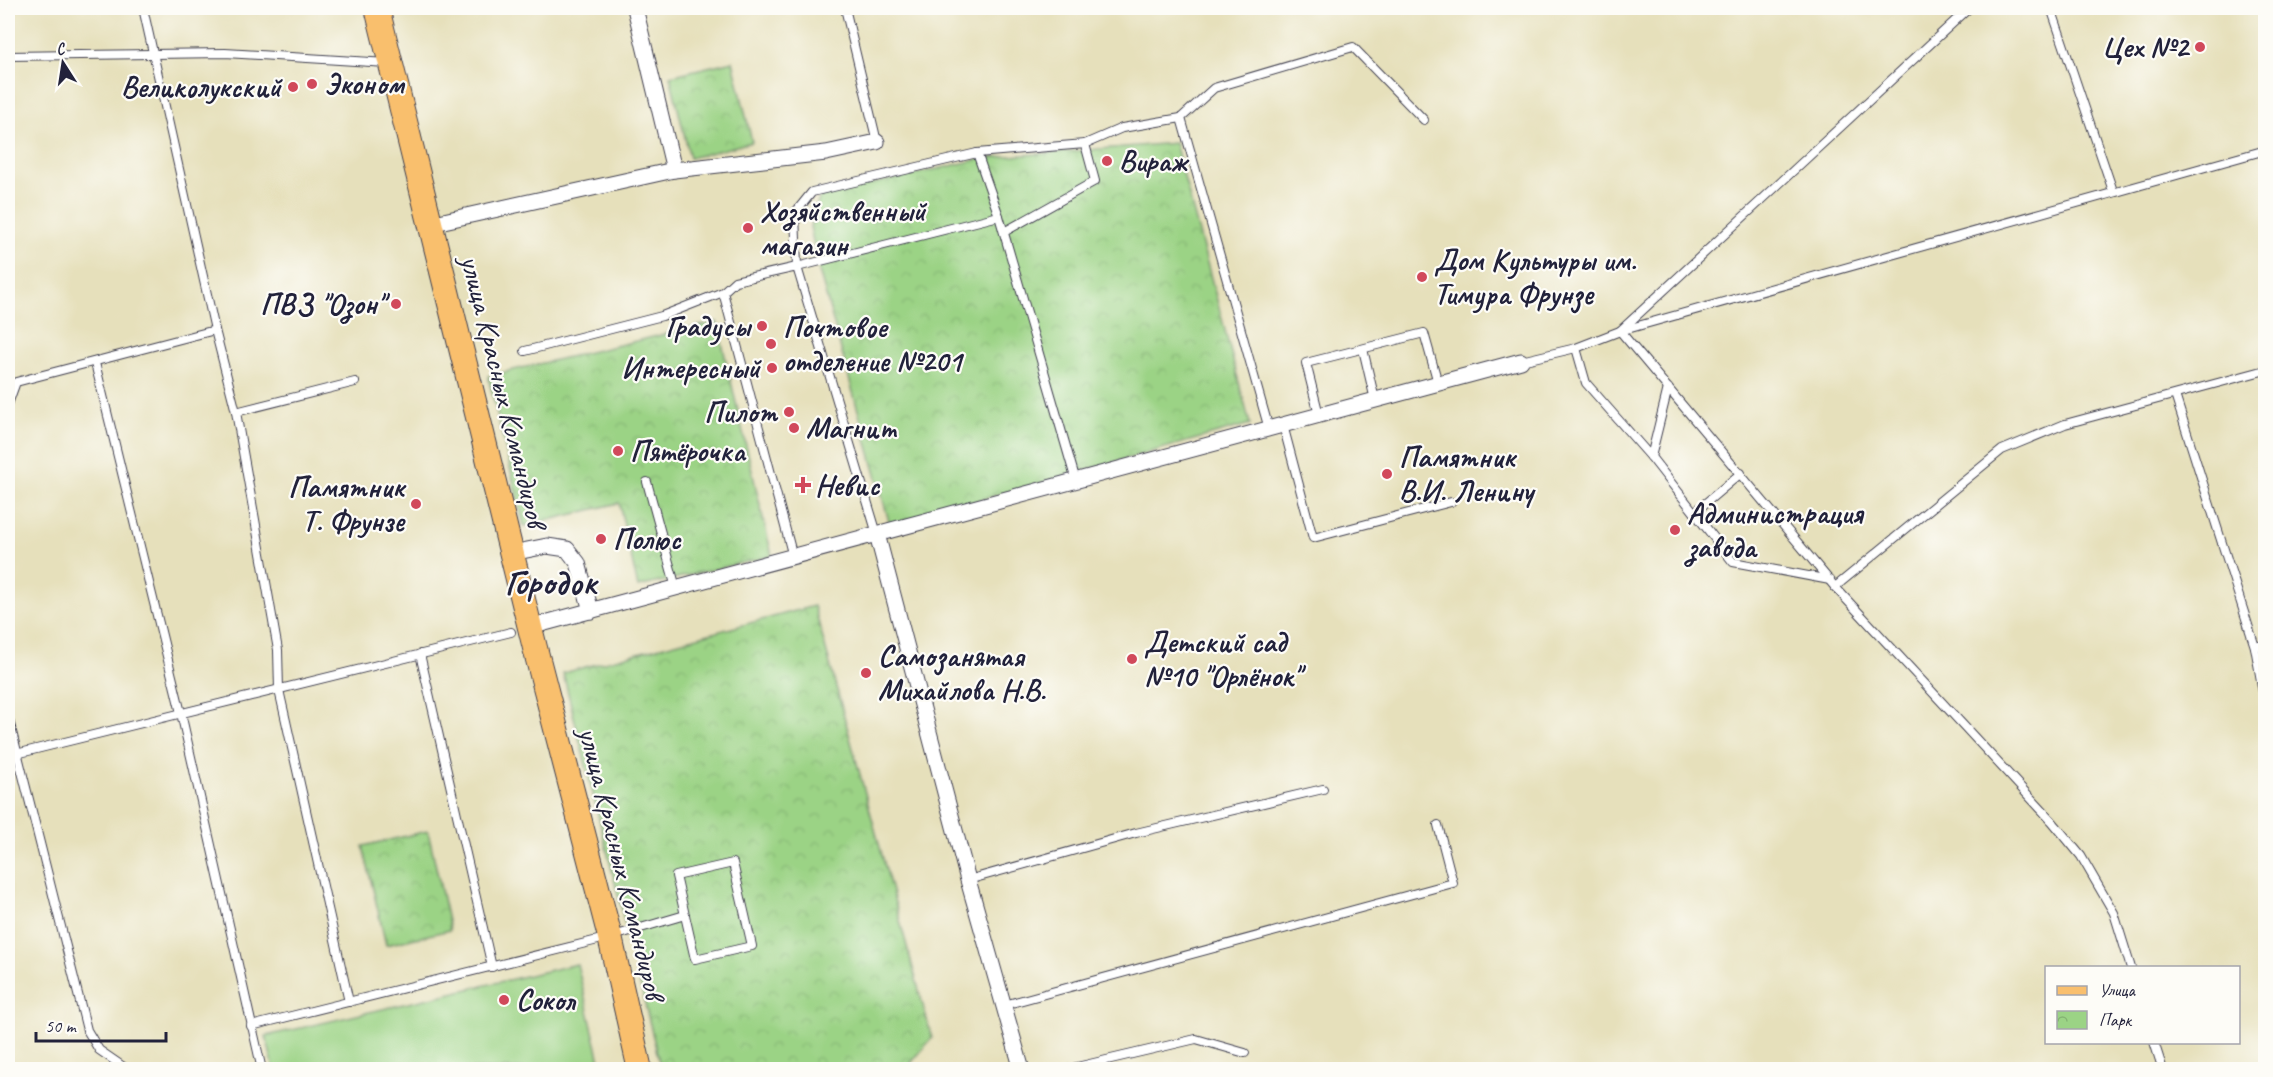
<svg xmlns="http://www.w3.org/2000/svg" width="2273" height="1077" font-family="Caveat,sans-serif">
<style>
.park{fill:url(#park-crowns);stroke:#5e7a60;stroke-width:1.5}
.garden{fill:#9bd385;stroke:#5e7a60;stroke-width:1.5}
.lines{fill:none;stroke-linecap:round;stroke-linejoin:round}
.service-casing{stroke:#3f3e4e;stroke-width:10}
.minor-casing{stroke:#3f3e4e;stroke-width:17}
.primary-casing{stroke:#3f3e4e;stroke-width:26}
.service{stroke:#fff;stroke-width:8}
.minor{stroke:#fff;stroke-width:15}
.primary{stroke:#f9bf6d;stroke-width:24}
.poi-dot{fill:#d1495b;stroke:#fdfcf7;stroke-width:2}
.labels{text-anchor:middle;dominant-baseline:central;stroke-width:4.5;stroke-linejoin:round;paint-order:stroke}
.poi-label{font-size:30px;font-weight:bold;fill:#22223b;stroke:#fdfcf7;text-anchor:start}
.street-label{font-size:30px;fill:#22223b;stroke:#fdfcf7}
.district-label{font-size:36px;font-weight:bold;fill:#22223b;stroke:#fdfcf7}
</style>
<defs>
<pattern id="park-crowns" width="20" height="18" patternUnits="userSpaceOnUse" patternTransform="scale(1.5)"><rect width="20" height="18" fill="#9bd385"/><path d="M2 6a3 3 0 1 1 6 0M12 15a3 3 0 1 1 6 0" fill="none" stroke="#85b574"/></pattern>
</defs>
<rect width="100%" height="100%" fill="#fdfcf7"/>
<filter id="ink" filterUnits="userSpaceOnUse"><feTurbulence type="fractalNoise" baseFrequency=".0167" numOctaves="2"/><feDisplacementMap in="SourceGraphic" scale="12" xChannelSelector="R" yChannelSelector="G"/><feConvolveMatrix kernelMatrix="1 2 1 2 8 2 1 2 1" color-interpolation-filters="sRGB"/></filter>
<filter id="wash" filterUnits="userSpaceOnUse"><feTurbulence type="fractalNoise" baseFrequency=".008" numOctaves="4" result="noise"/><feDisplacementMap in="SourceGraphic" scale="24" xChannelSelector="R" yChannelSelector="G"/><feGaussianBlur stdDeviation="1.35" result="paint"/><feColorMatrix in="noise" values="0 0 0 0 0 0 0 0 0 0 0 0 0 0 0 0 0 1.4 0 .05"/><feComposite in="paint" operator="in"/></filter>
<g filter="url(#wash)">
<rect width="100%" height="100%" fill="#e6e0bb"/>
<g class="park">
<path d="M733 61 752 142 690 158 670 76Z"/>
<path d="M1175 143 1250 424 890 525 818 267 810 226 820 196 985 158Z"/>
<path d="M717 322 772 556 638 587 619 503 524 526 488 376Z"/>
<path d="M814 606 932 1038 906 1069H661L563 673Z"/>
<path d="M428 831 450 930 386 945 363 846Z"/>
</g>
<path class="garden" d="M577 964 602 1069H274L266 1036Z"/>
</g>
<g filter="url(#ink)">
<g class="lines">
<defs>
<g id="service">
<path d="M143 8 215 330 236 412 278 650 279 690 349 1002"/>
<path d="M845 8 877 142"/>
<path d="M1969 8 1620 331 1835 587 2052 821 2081 856 2114 913 2131 968"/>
<path d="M2051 8 2113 191"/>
<path d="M8 56 225 53 387 63"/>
<path d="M1085 144 1122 128 1181 118"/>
<path d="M977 153 999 216 1076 481"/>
<path d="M999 216 797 267 795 213 812 192 977 153 1085 144 1095 181 1004 232"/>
<path d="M1576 348 1586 383 1651 457 1733 562 1830 580"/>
<path d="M1363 349 1375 400"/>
<path d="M525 351 662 316 723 292"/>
<path d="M1521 361 1576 348 1620 331 2266 150"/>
<path d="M95 363 181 713 262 1070"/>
<path d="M2175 395 2255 647 2266 709"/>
<path d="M8 404 16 382 215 330"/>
<path d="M236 412 355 382"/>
<path d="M1319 415 1306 363 1424 333 1438 383"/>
<path d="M1283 425 1313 538 1451 502"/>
<path d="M1269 429 1181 118 1214 88 1353 47 1424 120"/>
<path d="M1651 457 1668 388"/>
<path d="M647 482 676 588"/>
<path d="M1695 512 1741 473"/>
<path d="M793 557 723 292 735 281 797 267 877 534"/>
<path d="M1835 587 2002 450 2065 424 2266 370"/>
<path d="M2255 647 2266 644"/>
<path d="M420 654 492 967"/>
<path d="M8 716 87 1030 99 1050 128 1070"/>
<path d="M8 756 511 632"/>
<path d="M733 863 752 946 695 959 676 876Z"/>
<path d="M968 880 1136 833 1323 789"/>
<path d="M1004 1005 1453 883 1438 825"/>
<path d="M251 1026 610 937 685 915"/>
<path d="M2154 1042 2163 1070"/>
<path d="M1064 1070 1196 1039 1245 1053"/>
</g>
<g id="minor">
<path d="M635 8 674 170"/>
<path d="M430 224 674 170 826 153 877 142"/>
<path d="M877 534 968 880 1022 1070"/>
<path d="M512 553 547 546 567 549 578 563 591 611"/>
<path d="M530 627 1521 361"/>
</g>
<path id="primary" d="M377 8 535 648 610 937 640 1070"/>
</defs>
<use href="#service" class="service-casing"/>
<use href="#minor" class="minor-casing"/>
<use href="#primary" class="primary-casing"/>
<use href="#service" class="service"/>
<use href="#minor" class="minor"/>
<use href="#primary" class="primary"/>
</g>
</g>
<g class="poi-dot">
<circle cx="2200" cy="47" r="6"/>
<circle cx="312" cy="84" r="6"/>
<circle cx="293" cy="87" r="6"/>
<circle cx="1107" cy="161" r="6"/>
<circle cx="748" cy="228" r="6"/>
<circle cx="1422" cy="277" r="6"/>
<circle cx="396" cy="304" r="6"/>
<circle cx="762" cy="326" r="6"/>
<circle cx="771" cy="344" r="6"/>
<circle cx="772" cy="368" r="6"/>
<circle cx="789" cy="412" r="6"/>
<circle cx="794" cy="428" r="6"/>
<circle cx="618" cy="451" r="6"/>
<circle cx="1387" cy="474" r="6"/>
<path d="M800 476h6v6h6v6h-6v6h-6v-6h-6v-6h6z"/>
<circle cx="416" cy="504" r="6"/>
<circle cx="1675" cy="530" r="6"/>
<circle cx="601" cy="539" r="6"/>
<circle cx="1132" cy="659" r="6"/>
<circle cx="866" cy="673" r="6"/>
<circle cx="504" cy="1000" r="6"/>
</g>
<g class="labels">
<g class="poi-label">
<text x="2188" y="47" text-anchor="end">Цех №2</text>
<text x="324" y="84">Эконом</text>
<text x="281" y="87" text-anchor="end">Великолукский</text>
<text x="1119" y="161">Вираж</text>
<text x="760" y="211">Хозяйственный<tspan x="760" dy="34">магазин</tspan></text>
<text x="1434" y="260">Дом Культуры им.<tspan x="1434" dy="34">Тимура Фрунзе</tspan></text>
<text x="384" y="304" text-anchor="end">ПВЗ "Озон"</text>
<text x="750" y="326" text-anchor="end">Градусы</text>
<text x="783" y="327">Почтовое<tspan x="783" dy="34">отделение №201</tspan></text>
<text x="760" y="368" text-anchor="end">Интересный</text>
<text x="777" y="412" text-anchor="end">Пилот</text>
<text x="806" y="428">Магнит</text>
<text x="630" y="451">Пятёрочка</text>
<text x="1399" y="457">Памятник<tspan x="1399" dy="34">В.И. Ленину</tspan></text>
<text x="815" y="485">Невис</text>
<text x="404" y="487" text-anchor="end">Памятник<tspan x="404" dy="34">Т. Фрунзе</tspan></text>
<text x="1687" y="513">Администрация<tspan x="1687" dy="34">завода</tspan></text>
<text x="613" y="539">Полюс</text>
<text x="1144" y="642">Детский сад<tspan x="1144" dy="34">№10 "Орлёнок"</tspan></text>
<text x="878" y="656">Самозанятая<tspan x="878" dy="34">Михайлова Н.В.</tspan></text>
<text x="516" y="1000">Сокол</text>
</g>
<g class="street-label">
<text transform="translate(504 391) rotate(76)">улица Красных Командиров</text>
<text transform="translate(622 863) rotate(76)">улица Красных Командиров</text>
</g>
<g class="district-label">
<text x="551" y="582">Городок</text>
</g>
</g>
<rect width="2273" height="1077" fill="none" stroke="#fdfcf7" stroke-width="30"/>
<rect x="2045" y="966" width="195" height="78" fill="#fdfcf7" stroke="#a5a5ac" stroke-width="1.5"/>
<rect x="2057" y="986" width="30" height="9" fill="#f9bf6d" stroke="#a5a5ac" stroke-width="1.5"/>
<text x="2099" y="996" font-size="18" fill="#22223b">Улица</text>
<rect x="2057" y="1011" width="30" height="18" fill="url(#park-crowns)" stroke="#a5a5ac" stroke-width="1.5"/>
<text x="2099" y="1026" font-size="18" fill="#22223b">Парк</text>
<g transform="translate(63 63) rotate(348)" stroke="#fdfcf7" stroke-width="4.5" paint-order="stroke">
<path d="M0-4.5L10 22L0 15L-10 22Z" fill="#22223b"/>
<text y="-9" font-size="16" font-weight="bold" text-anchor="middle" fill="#22223b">С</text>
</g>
<path d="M36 1032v9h130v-9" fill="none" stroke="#22223b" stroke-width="3"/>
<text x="45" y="1032" font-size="18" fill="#22223b" stroke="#fdfcf7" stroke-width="4.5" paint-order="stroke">50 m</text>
</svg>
